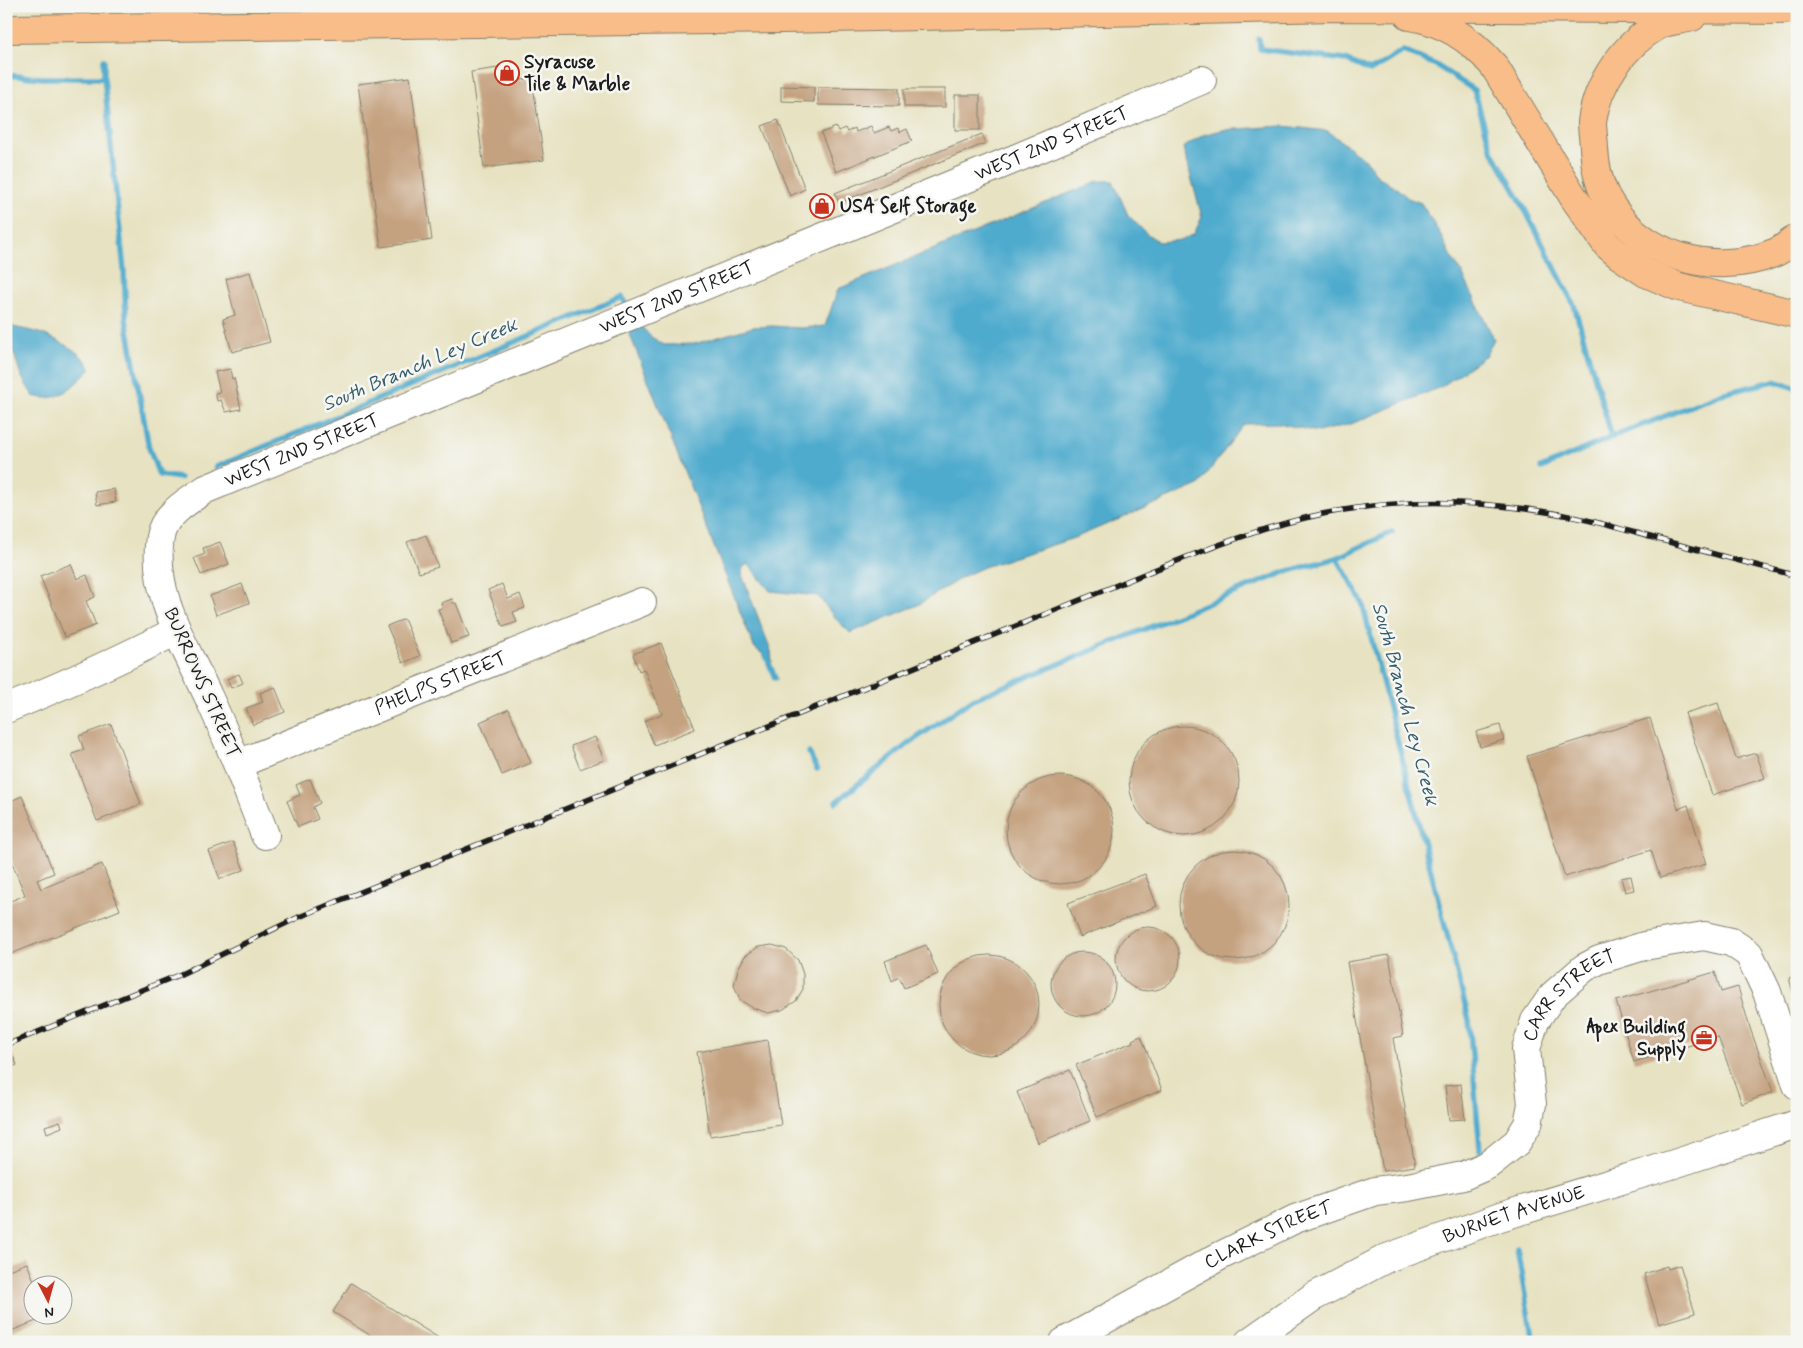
<svg xmlns="http://www.w3.org/2000/svg" width="1803" height="1348" font-family="Mynerve,sans-serif">
<style>
.water{fill:#50abce;stroke:#366475}
.lines{fill:none;stroke-linecap:round;stroke-linejoin:round}
.stream{stroke:#50abce;stroke-width:5.5}
.building{fill:#c4a17f}
.minor-casing{stroke:#827f6e;stroke-width:30}
.highway-casing{stroke:#827f6e;stroke-width:30}
.minor{stroke:#fff;stroke-width:28}
.highway{stroke:#f8bd88;stroke-width:28}
.rail-casing{stroke:#1c1c1c;stroke-width:5.5}
.rail{stroke:#f6f6f2;stroke-width:4;stroke-dasharray:11;stroke-linecap:butt}
.labels{text-anchor:middle;dominant-baseline:central;stroke-width:5;stroke-linejoin:round;paint-order:stroke}
.poi-label{font-size:19px;font-weight:bold;fill:#1c1c1c;stroke:#f6f6f2;text-anchor:start}
.street-label{font-size:19px;fill:#1c1c1c;stroke:#f6f6f2}
.water-label{font-size:20px;font-style:italic;fill:#335c6c;stroke:#f6f6f2}
</style>
<rect width="100%" height="100%" fill="#f6f6f2"/>
<filter id="ink" filterUnits="userSpaceOnUse"><feTurbulence type="fractalNoise" baseFrequency=".02" numOctaves="2"/><feDisplacementMap in="SourceGraphic" scale="10" xChannelSelector="R" yChannelSelector="G"/><feConvolveMatrix kernelMatrix="1 2 1 2 8 2 1 2 1" color-interpolation-filters="sRGB"/></filter>
<filter id="wash" filterUnits="userSpaceOnUse"><feTurbulence type="fractalNoise" baseFrequency=".0096" numOctaves="4" result="noise"/><feDisplacementMap in="SourceGraphic" scale="20" xChannelSelector="R" yChannelSelector="G"/><feGaussianBlur stdDeviation="1.12" result="paint"/><feColorMatrix in="noise" values="0 0 0 0 0 0 0 0 0 0 0 0 0 0 0 0 0 1.4 0 .05"/><feComposite in="paint" operator="in"/></filter>
<g filter="url(#wash)">
<rect width="100%" height="100%" fill="#e7e2c1"/>
<g class="water">
<path d="M1283 126 1328 131 1368 162 1378 177 1394 186 1408 198 1421 203 1439 232 1451 257 1461 271 1494 339 1486 355 1441 387 1351 424 1318 432 1278 423 1244 424 1199 485 1077 537 984 567 964 576 918 605 850 633 835 618 818 596 770 591 748 564 743 567 742 575 771 651 772 662 754 647 628 330 641 326 650 336 664 345 694 344 753 327 773 326 801 328 825 326 838 289 1098 181H1113L1128 215 1146 233 1159 242 1182 240 1194 234 1202 217 1183 148 1203 135 1222 130Z"/>
<path d="M6 325C19 329 33 330 45 335 58 340 89 356 90 370 72 386 60 404 33 396 29 389 24 382 21 375 16 363 16 352 6 342Z"/>
</g>
<g class="lines">
<g class="stream">
<path d="M1259 39 1260 49 1345 60 1370 71 1403 51 1436 65 1474 90 1491 149 1520 200 1574 305 1612 437"/>
<path d="M104 60V78L124 270 126 319 149 448 159 475 180 478"/>
<path d="M6 75 43 78H104"/>
<path d="M216 467 622 297 628 309"/>
<path d="M1541 468 1612 437 1721 394 1774 381 1797 388"/>
<path d="M1337 558 1392 532"/>
<path d="M765 653 775 678"/>
<path d="M809 753 817 769"/>
<path d="M836 802 908 744 973 699 1285 572 1337 558 1362 602 1469 1020 1480 1150"/>
<path d="M1517 1249 1533 1342"/>
</g>
</g>
<g id="blocks">
<g class="building">
<path d="M518 65 520 80 532 79 544 160 484 168 471 72Z"/>
<path d="M410 77 432 240 381 247 358 84Z"/>
<path d="M781 86 814 87V102L781 101Z"/>
<path d="M818 87 899 88V106L818 105Z"/>
<rect x="904" y="89" width="41" height="18"/>
<rect x="955" y="95" width="25" height="35"/>
<path d="M778 120 805 189 790 196 762 126Z"/>
<path d="M871 126 874 133 889 127 891 131 898 128 900 132 907 129 912 141 836 172 821 133 836 127 838 131 845 128 847 132 855 128 856 132Z"/>
<path d="M982 134 986 143 839 203 835 193Z"/>
<path d="M250 272 270 342 232 352 223 319 235 315 226 279Z"/>
<path d="M230 369 232 379 234 378 241 409 226 412 221 400 217 401 215 393 220 392 215 372Z"/>
<path d="M114 489 116 502 97 505 95 492Z"/>
<path d="M426 535 438 567 419 573 407 542Z"/>
<path d="M220 542 229 564 201 575 194 558 205 554 203 548Z"/>
<path d="M71 564 77 579 87 575 95 597 86 601 96 625 65 637 40 576Z"/>
<path d="M242 584 249 603 216 615 210 596Z"/>
<path d="M502 584 508 599 520 594 525 608 513 612 517 622 503 627 488 590Z"/>
<path d="M452 599 453 603H456L469 637 451 643 438 609 443 608 441 603Z"/>
<path d="M404 619 420 656 403 663 387 626Z"/>
<path d="M661 643 695 729 654 745 644 721 662 714 644 669 639 671 633 654Z"/>
<path d="M239 674 243 683 231 688 227 679Z"/>
<path d="M275 687 285 712 253 725 246 708 263 702 260 693Z"/>
<path d="M1718 703 1736 759 1756 753 1765 778 1712 795 1685 713Z"/>
<path d="M509 709 531 763 502 775 480 722Z"/>
<path d="M1650 718 1678 809 1688 805 1706 864 1660 878 1651 850 1565 877 1527 756Z"/>
<path d="M111 724 141 804 97 821 72 754 84 750 79 736Z"/>
<path d="M1500 725 1504 740 1480 747 1476 732Z"/>
<circle cx="1184" cy="781" r="55"/>
<path d="M595 737 604 760 580 769 571 746Z"/>
<circle cx="1060" cy="830" r="54"/>
<path d="M310 779 320 803 313 807 318 819 298 827 287 801 300 795 296 785Z"/>
<path d="M22 796 54 873 37 880 41 889 102 864 120 910 6 956V903L25 895 6 848V803Z"/>
<path d="M233 842 244 870 220 879 209 851Z"/>
<circle cx="1234" cy="905" r="55"/>
<path d="M1145 874 1157 906 1080 937 1068 903Z"/>
<path d="M1631 876 1634 890 1625 892 1621 878Z"/>
<circle cx="1148" cy="959" r="32"/>
<path d="M772 945 786 949 798 960 803 974V989L796 1001 782 1010 768 1013 753 1008 740 1000 734 985 738 969 745 956 758 947Z"/>
<path d="M926 945 938 974 904 988 899 977 892 981 885 961Z"/>
<circle cx="1083" cy="984" r="32"/>
<path d="M1389 955 1403 1036 1393 1038 1415 1166 1383 1171 1347 962Z"/>
<circle cx="989" cy="1005" r="50"/>
<path d="M1715 972 1721 992 1738 987 1750 1028 1773 1092 1742 1104 1718 1037 1634 1062 1616 1001Z"/>
<path d="M1797 975V1003H1796L1789 978Z"/>
<path d="M1141 1036 1162 1090 1097 1117 1076 1065 1133 1042 1132 1040Z"/>
<path d="M768 1040 781 1125 710 1136 697 1052Z"/>
<path d="M10 1050 17 1065 6 1070V1052Z"/>
<path d="M1070 1070 1090 1121 1038 1143 1017 1092Z"/>
<path d="M1461 1084 1465 1119 1449 1120 1445 1086Z"/>
<path d="M60 1121 62 1127 47 1133 45 1126Z"/>
<path d="M27 1263 36 1286H32V1316H49L6 1333V1271Z"/>
<path d="M1680 1265 1695 1313 1659 1324 1644 1274 1667 1266 1668 1269Z"/>
<path d="M351 1283 445 1342H381L333 1312Z"/>
</g>
</g>
</g>
<g filter="url(#ink)">
<use href="#blocks" fill-opacity="0" stroke="#827f6e" stroke-width="1"/>
<g class="lines">
<defs>
<g id="minor">
<path d="M6 709C64 685 120 660 176 631"/>
<path id="s1" d="M238 764 642 602"/>
<path id="s2" d="M265 835C247 789 230 743 209 698 186 647 151 595 160 537 163 515 189 500 206 489L1017 158 1202 80"/>
<path id="s3" d="M1064 1342 1218 1257 1295 1219 1375 1191 1408 1187 1463 1176 1488 1165 1517 1142 1528 1124 1532 1104 1526 1049 1535 1021 1553 995 1584 968 1599 960 1644 946 1704 936 1731 942 1749 954 1767 992 1797 1085"/>
<path id="s4" d="M1249 1342 1313 1297 1387 1258 1500 1217 1674 1164 1797 1124"/>
</g>
<g id="highway">
<path d="M1409 16C1443 21 1472 40 1494 66L1574 198 1607 245 1619 255 1646 273 1679 287 1797 314"/>
<path d="M1692 17C1682 20 1668 20 1659 25 1624 44 1597 83 1592 122 1592 131 1594 140 1594 149 1595 165 1598 182 1606 197 1638 256 1713 278 1774 253 1782 250 1790 243 1797 238"/>
<path d="M6 29 784 19 1338 7 1797 10"/>
</g>
</defs>
<use href="#minor" class="minor-casing"/>
<use href="#highway" class="highway-casing"/>
<use href="#minor" class="minor"/>
<use href="#highway" class="highway"/>
<defs>
<path id="rail" d="M6 1045 181 974 299 917 1149 572C1212 547 1276 521 1344 510 1407 499 1476 501 1540 511 1577 516 1614 527 1650 537 1699 550 1748 563 1797 576"/>
</defs>
<use href="#rail" class="rail-casing"/>
<use href="#rail" class="rail"/>
</g>
</g>
<defs>
<symbol id="shop-ring" viewBox="-11 -11 22 22"><circle r="9.5" fill="#f6f6f2" stroke="#c8321e" stroke-width="1.5"/><path d="M-5-2.5h2.3a2.7 3.5 0 0 1 5.4 0H5L5.5 6h-11ZM-1.5-2.5h3a1.5 2.3 0 0 0-3 0Z" fill="#c8321e"/></symbol>
<symbol id="office-ring" viewBox="-11 -11 22 22"><circle r="9.5" fill="#f6f6f2" stroke="#c8321e" stroke-width="1.5"/><path d="M-6-3h4V-5.5h4V-3h4V5H-6ZM-1-4.5V-3h2v-1.5ZM-6 0V1H6V0Z" fill="#c8321e"/></symbol>
</defs>
<g fill-rule="evenodd">
<use href="#shop-ring" x="493" y="59" width="28" height="28"/>
<use href="#shop-ring" x="808" y="192" width="28" height="28"/>
<use href="#office-ring" x="1690" y="1024" width="28" height="28"/>
</g>
<g class="labels">
<g class="poi-label">
<text x="524" y="62">Syracuse<tspan x="524" dy="22">Tile &amp; Marble</tspan></text>
<text x="840" y="206">USA Self Storage</text>
<text x="1686" y="1027" text-anchor="end">Apex Building<tspan x="1686" dy="22">Supply</tspan></text>
</g>
<g class="street-label">
<text stroke="none"><textPath href="#s2" startOffset="1301">WEST 2ND STREET</textPath></text>
<text stroke="none"><textPath href="#s2" startOffset="896">WEST 2ND STREET</textPath></text>
<text stroke="none"><textPath href="#s2" startOffset="491">WEST 2ND STREET</textPath></text>
<text transform="translate(202 683) rotate(66)">BURROWS STREET</text>
<text stroke="none"><textPath href="#s1" startOffset="218">PHELPS STREET</textPath></text>
<text stroke="none"><textPath href="#s3" startOffset="669">CARR STREET</textPath></text>
<text stroke="none"><textPath href="#s4" startOffset="296">BURNET AVENUE</textPath></text>
<text stroke="none"><textPath href="#s3" startOffset="231">CLARK STREET</textPath></text>
</g>
<g class="water-label">
<text transform="translate(420 365) rotate(-23)">South Branch Ley Creek</text>
<text transform="translate(1405 704) rotate(75)">South Branch Ley Creek</text>
</g>
</g>
<rect width="1803" height="1348" fill="none" stroke="#f6f6f2" stroke-width="25"/>
<g transform="translate(48 1300) rotate(174)"><circle r="24" fill="#f6f6f2" stroke="#9f9f9c"/>
<path d="M0-4L9 19L0 12L-9 19Z" fill="#c8321e"/>
<text y="-8" font-size="14" font-weight="bold" text-anchor="middle" fill="#1c1c1c">N</text>
</g>
</svg>
